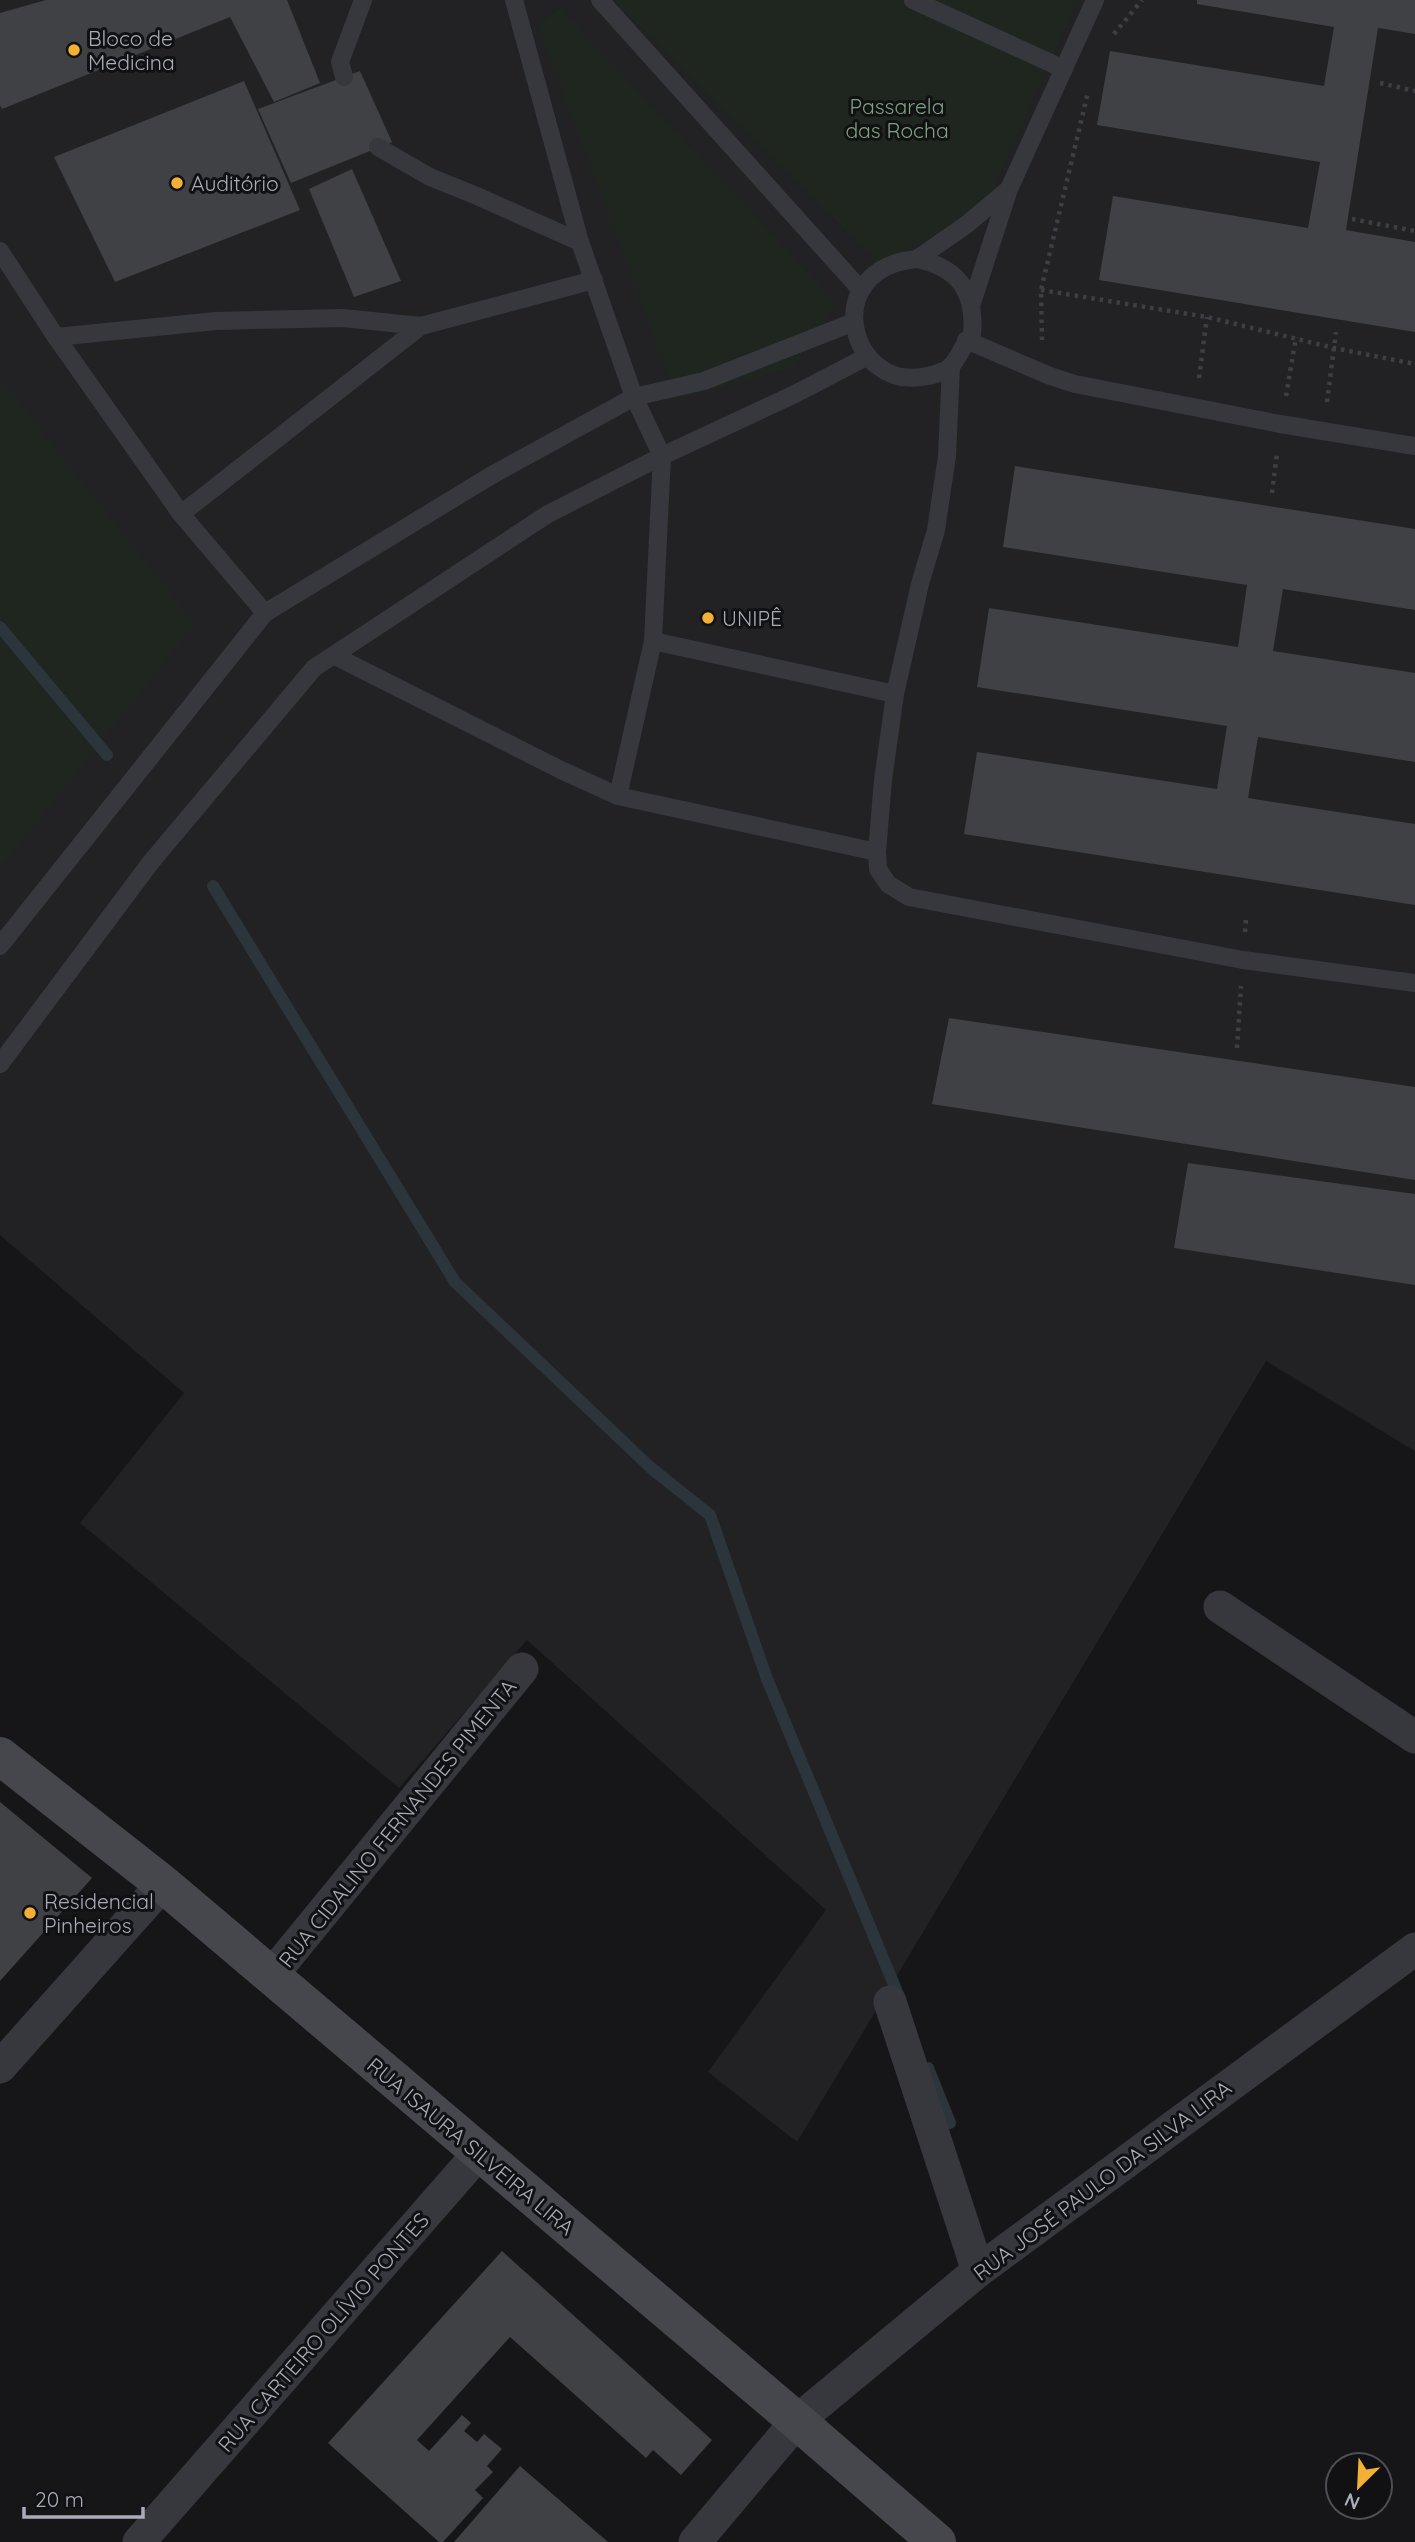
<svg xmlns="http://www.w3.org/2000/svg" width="1415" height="2542" font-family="Quicksand,sans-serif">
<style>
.built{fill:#222225}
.green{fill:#1e261f}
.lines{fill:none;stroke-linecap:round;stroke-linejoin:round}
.stream{stroke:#2c353c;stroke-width:12}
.building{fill:#404145}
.path{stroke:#3d3f44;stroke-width:4.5;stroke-dasharray:3.5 5;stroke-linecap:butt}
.service{stroke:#37383d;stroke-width:18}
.minor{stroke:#37383d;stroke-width:33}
.secondary{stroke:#45474d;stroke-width:38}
.poi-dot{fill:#f2b134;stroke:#111113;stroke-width:2.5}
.labels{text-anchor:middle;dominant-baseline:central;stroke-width:6;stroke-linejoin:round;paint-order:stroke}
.poi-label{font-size:21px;fill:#a8adb8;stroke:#111113;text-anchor:start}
.park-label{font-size:21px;fill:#7fa381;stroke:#111113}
.street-label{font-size:21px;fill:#a8adb8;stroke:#111113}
</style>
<rect width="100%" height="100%" fill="#161618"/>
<path class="built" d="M0 0H1415V1451L1266 1361 797 2142 708 2072 826 1910 527 1640 399 1788 80 1523 184 1393 0 1235Z"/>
<g class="green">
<path d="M614 0H1077L985 207 881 266Z"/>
<path d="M560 8 837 304 793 368 677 399 538 25Z"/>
<path d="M0 379 194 624 0 868Z"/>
</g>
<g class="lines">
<g class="stream">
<path d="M0 627 107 755"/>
<path d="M213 886 455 1282 651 1468 710 1515 767 1679 900 1999"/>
<path d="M928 2068 950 2123"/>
</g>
</g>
<g class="building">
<path d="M46 0H287L320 83 274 102 230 17 2 109 0 105V13Z"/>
<path d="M1197 0H1415V34L1378 28 1346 230 1415 242V332L1099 280 1113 196 1308 228 1320 162 1097 125 1110 51 1324 86 1334 27 1197 4Z"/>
<path d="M360 71 392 142 291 183 258 109Z"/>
<path d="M244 81 300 210 115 282 54 157Z"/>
<path d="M352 169 401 281 354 297 309 189Z"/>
<path d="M1015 466 1415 529V610L1283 589 1273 651 1415 673V762L1258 737 1248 798 1415 824V905L964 834 977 752 1217 789 1227 726 977 687 989 608 1238 647 1247 585 1003 547Z"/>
<path d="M949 1018 1415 1087V1180L932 1104Z"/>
<path d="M1188 1163 1415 1194V1285L1174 1248Z"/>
<path d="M0 1802 92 1878 0 1981Z"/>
<path d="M502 2251 712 2440 681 2475 653 2450 646 2458 510 2337 417 2440 429 2451 462 2415 471 2423 464 2431 477 2442 484 2434 502 2449 487 2466 493 2472 475 2490 483 2498 443 2542H439L328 2443Z"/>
<path d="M520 2466 608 2542H454Z"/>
</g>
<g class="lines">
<g class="path">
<path d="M1114 34 1142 0"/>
<path d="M1380 83 1415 91"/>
<path d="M1352 219 1415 231"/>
<path d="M1041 290 1207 317 1334 348 1415 364"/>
<path d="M1042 340 1041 290 1088 92"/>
<path d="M1199 378 1207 317"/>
<path d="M1286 396 1296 337"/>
<path d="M1327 402 1336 332"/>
<path d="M1272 493 1277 453"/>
<path d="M1245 932 1246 919"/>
<path d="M1237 1048 1241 986"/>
</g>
<g class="service">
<path d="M514 0 580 242 634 397 662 456 653 641 618 796"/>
<path d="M600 0 861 290"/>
<path d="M913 0 1064 69"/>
<path d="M344 77 340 62 363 0"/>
<path d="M378 147 430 177 477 196 580 242"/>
<path d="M0 251 56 337 181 514 265 613"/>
<path d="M917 259C959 268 976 292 972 335 963 343 960 357 951 366 946 371 934 375 927 376 849 394 817 268 917 259Z"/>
<path d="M917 259 966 225 1009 189"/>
<path d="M972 303 1009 189 1095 0"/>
<path d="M56 337 216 321 343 318 421 326"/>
<path d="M966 340 1050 376 1075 384 1280 424 1415 446"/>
<path d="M951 366 947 456 936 530 920 584 895 694 883 780 877 852 878 869 888 884 909 897 1243 960 1415 983"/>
<path d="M181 514 421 326 594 280"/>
<path d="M653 641 895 694"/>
<path d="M335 656 561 770 618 796 877 852"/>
<path d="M0 946 265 613 492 475 634 397 704 381 854 322"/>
<path d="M0 1064 151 862 314 668 548 514 662 456 795 394 868 356"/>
</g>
<g class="minor">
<path d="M1220 1607 1415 1737"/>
<path d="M271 1976 522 1669"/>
<path d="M890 2002 978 2271"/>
<path d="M0 2067 163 1884"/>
<path d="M139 2542 479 2153"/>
<path d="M695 2542 797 2421 978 2271 1415 1949"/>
</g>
<path class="secondary" d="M0 1756 163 1884 797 2421 937 2542"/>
</g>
<g class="poi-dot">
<circle cx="74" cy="50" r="7"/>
<circle cx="177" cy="183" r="7"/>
<circle cx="708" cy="618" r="7"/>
<circle cx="30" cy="1913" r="7"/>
</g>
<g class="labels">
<g class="poi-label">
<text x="88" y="38">Bloco de<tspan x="88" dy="24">Medicina</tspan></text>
<text x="191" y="183">Auditório</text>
<text x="722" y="618">UNIPÊ</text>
<text x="44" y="1901">Residencial<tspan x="44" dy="24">Pinheiros</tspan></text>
</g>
<g class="park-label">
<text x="897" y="106">Passarela<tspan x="897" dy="24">das Rocha</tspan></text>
</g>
<g class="street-label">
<text transform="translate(397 1823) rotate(-51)">RUA CIDALINO FERNANDES PIMENTA</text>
<text transform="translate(471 2146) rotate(40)">RUA ISAURA SILVEIRA LIRA</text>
<text transform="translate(1102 2180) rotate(-37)">RUA JOSÉ PAULO DA SILVA LIRA</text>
<text transform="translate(323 2332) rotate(-49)">RUA CARTEIRO OLÍVIO PONTES</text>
</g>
</g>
<g transform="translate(1359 2486) rotate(204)"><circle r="33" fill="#111113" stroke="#4d4f55" stroke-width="2"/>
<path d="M0-5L12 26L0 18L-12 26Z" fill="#f2b134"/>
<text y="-10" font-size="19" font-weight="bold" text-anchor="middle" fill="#a8adb8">N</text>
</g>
<path d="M24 2507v10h119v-10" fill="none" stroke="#a8adb8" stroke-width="3.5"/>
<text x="35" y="2507" font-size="21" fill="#a8adb8" stroke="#111113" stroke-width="5" paint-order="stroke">20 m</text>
</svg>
